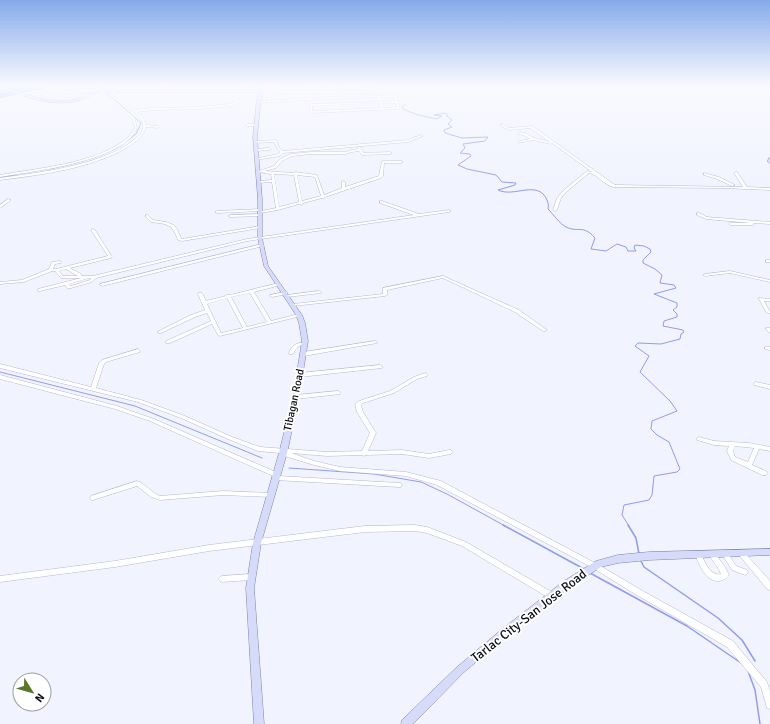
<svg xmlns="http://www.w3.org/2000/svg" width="770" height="724" font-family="Signika,sans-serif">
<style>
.water{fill:#929cec}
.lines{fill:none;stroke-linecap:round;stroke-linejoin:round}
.stream-far1{stroke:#929cec;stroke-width:1}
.stream{stroke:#929cec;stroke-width:1.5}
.minor-casing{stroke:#b5b9d3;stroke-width:1}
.major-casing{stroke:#7e83a7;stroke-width:1}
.minor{fill:#fff;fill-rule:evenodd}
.major{fill:#d7dbfa;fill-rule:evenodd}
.labels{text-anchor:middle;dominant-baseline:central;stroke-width:4;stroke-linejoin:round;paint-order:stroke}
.street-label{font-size:11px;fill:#0b0c15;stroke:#fff}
.near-street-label{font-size:13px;fill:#0b0c15;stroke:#fff}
</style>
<rect width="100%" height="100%" fill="#f1f3fe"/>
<path class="water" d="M19 85H57L0 99V91Z"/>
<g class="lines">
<g class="stream-far1">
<path d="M98 85 141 123 136 134 128 140"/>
<path d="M405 104 402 108 405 110 418 115 437 119 442 116 434 115 444 113 447 114V116L452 120 448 124 452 127 444 130 445 133 462 138 488 137 485 141 463 144 465 148 460 153 470 154 471 156 458 165 467 169 496 175 502 182 516 183 515 185 498 190C514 198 538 179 547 200 548 203 549 205 548 209 553 214 560 224 566 227 578 233 583 224 595 238L591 249 606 251 617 244 626 247 628 251H636L634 248 635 245 644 246 650 249 651 252 643 260V263L655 269 662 275 660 283 674 285 676 288 654 294 677 303V307L673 310 677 314V317L664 321 663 326 683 330 684 332 681 334 680 339 661 344 638 343 635 346 649 356 640 372 670 401 677 411 652 421 651 429 657 435 669 442 680 469 677 472 654 476 652 495 649 500 624 505 622 515 629 526"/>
<path d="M113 150 122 145"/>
<path d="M92 158 108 152"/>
<path d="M50 169 83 161"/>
<path d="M0 177 15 175"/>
<path d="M0 372 135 406 262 458"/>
<path d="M289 468 374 474 421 482 447 494 505 526"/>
</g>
<g class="stream">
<path d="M503 525 584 569"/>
<path d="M628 525 636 538 639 554"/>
<path d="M641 561 644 567 718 618 742 640 755 661"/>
<path d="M590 573 687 626 741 663"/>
<path d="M748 671 755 690 760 724"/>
</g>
<defs>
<g id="minor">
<path d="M12 85H15L0 90V88Z"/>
<path d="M93 85H95L134 117 137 128C135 132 132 137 128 140 122 146 113 150 104 154 71 167 35 171 0 177V175C39 168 93 164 125 140 129 137 132 132 135 128L132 118Z"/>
<path d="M101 85H103L111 91 113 90 121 98 135 110 152 108 199 107 230 104 236 101 238 98 240 99 238 103 231 106 199 109 152 110 137 112C141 116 145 119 146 125L158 126 159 127 158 128 146 127C145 130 144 133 142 135 136 143 126 148 117 153 80 170 40 175 0 180V178C35 173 69 169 102 157 115 152 128 146 137 137 141 134 144 129 143 124 141 114 118 100 111 91L109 92Z"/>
<path d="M166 85H168L159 92H157V90Z"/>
<path d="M203 85H205L199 87 197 92H195L197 86Z"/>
<path d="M236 85H239L255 88 250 92 249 91 252 88Z"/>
<path d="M264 85H266L263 92H261Z"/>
<path d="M273 85H275L273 91H278L281 85H283L281 91H378L379 93H313L312 98 325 97 326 98 311 100 312 104 379 102 377 97 330 99 329 98 330 97 377 96V95L378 94 379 96 396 95 400 108 399 109 311 113 310 112 309 100 257 103 258 101H268L267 100ZM272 93H278L275 100 269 101ZM280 93H311L309 98 277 100ZM380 97H394L395 101 381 102ZM379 103 380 108 312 111V106ZM382 103H396L397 107 383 108Z"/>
<path d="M301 85H310L375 88 376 89 375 90 302 86Z"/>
<path d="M97 90 98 92 61 93 70 96 69 98 58 94 48 96 27 94 0 101V99L27 92 48 94 65 91Z"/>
<path d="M87 93 88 95 83 96H86V98L78 96Z"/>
<path d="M247 124H256L257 125 256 126H246V125Z"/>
<path d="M501 124H503L509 128 532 126 615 185 743 187 734 173 736 172H737L747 187 770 188V190L722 188 613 187C603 184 598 175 589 173L566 192 561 198 557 210 555 211 553 210 557 198 564 190 587 171 592 172 552 143 551 144 533 140 519 143V141L530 139 523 135 518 134V133L519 132 525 133 534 138 550 142 530 128 509 130 501 126Z"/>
<path d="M421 135 423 136 408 142 283 153 280 156 256 160 254 159 278 154 280 152 277 148 274 142 255 143V142L256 141 276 140 279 148 283 151 408 140Z"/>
<path d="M358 147H360L364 153 390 152 392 153 390 154 363 155H362L359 151 352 152 346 154H311L292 156 282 161 276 168 264 171 294 173 295 172 317 175 324 195 342 188V181L345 182V187L379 176 382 161H401L403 162 401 163H384L383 176 381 178 325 197 324 198H322L303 203 302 205 299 204 278 210 260 213 258 212 259 211 217 213 215 212 217 211 260 209H261V211L276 208 272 182 259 183 257 182 259 181 272 180 271 174 263 173V172L258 173 256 172 274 166 280 159 291 154 311 152H346L351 150 358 149ZM274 174 294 175 299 202 279 207ZM297 175 315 177 321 196 302 201Z"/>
<path d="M269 148 270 149V150L256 151 254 150 256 149Z"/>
<path d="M704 173 719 177 735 185 732 186 717 179 704 175Z"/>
<path d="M8 199 11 200 0 208V205Z"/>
<path d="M380 201H382L419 214 449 210 451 211 449 212 247 241 96 278 92 282 71 288H67L65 285 40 291H38V289L81 278H61L55 271H52L24 282 0 284V282L22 280 49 269 52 262 60 261 62 262 61 263 55 264 53 269H56L108 256 91 230 93 229 95 230 112 257 111 258 70 268 81 274 82 276H93L247 239 414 215 380 203ZM66 269 78 276H63L59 271ZM89 278H91L90 280 71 286 69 284Z"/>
<path d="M697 213H699L707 217 770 222V224L754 223 753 225H730V223H751L706 219 697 215Z"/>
<path d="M260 214 262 215 261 216 230 217 228 216 230 215Z"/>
<path d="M146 215H148L153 220 166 222 174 225 177 229 181 238 182 239 260 226 262 227 260 228 182 241 178 240 175 233 171 227 165 224 151 222 146 217Z"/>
<path d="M262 244 264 245 263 246 102 286 100 285V284Z"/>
<rect x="766" y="260" width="4" height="2"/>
<path d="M730 271 770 280V282L730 273 705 276 703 275 705 274Z"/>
<path d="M443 276 519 310 547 330 545 331H543L515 312 443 278 387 290V295L385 296 293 306 291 305 293 304 383 294V288Z"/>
<path d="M279 283 281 284V285L254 292 271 321 299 314 301 315V316L220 336 218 335 212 324 170 343H166V341L211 321 207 313 195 317 161 333H159L157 332 191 315 205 310 198 294V293H202L206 301 226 296V295H230ZM250 293 267 322 247 327 231 297ZM227 298 243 328 221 333 207 304Z"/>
<path d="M319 291 321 292V293L287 297 285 296 287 295Z"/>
<path d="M285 292H287V294L272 297 270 296V295Z"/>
<path d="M759 298 770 299V301H764L770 312V313H768L766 312 759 299Z"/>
<path d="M766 328H770V332H768L766 329Z"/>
<path d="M375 341 377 342V343L304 356 302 354 304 352Z"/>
<path d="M300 343H305L307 344C304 346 307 345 302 345 297 346 295 350 293 354H289V353C291 347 294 344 300 343Z"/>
<path d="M765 347H770V350L765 349Z"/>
<path d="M138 349 140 351V352L106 362 104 364 96 388 141 400 185 416 232 437 260 447 327 452 362 451 370 433 357 412 355 404 359 401 390 391 414 377 425 373 427 374 428 375 427 376 417 379 394 393 363 403 361 405 363 412 376 433 368 451 402 450 429 454 449 450H451L452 452 451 454 429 458 402 454 366 455 364 456 362 455 327 456 291 453 314 461 340 467 406 472 441 481 597 564 641 590 733 641 767 682 770 691V709L767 708 761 687 727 647 635 594 593 568 437 485 406 476 340 471 314 465 281 455 280 453 258 451 228 439 181 418 138 402 0 368V364L91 387 99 363 102 360Z"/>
<path d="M380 365 383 367 382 368 300 377 297 375 300 373Z"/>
<path d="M0 375 117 406 154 419 278 473 279 476 399 483H401L402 485 401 487H399L275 480H273L272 478 273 476 150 421 115 409 0 379Z"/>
<path d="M756 382 770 385V389L754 385 753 384 754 383Z"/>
<path d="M338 391 340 392 341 393 340 394 296 399 293 397 296 395Z"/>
<path d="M699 437 714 441 749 443 770 447V451L759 449 752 465 766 471 767 473 766 475H762L731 460 727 451 729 446 714 445 697 440 696 439 697 438ZM735 446 754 448 748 462 735 457 733 451Z"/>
<path d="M137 481C146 484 151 493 160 496L223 491 271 493H273L274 495 273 497H271L223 495 160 500 151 497 137 486 93 500H91L90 498 91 496Z"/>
<path d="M415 525 427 527 466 542 555 594 556 596 555 598 552 599 549 598 462 546 427 533 415 531 365 532 209 551 115 567 0 582V576L115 561 209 545 365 526Z"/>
<path d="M741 550 743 551 770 581V590L767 589 739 555 738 553 739 551Z"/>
<path d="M698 551 700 552C704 560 710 577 721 574 718 566 712 561 709 554L710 552 712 551 714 552 725 567 729 575C726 579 722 581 717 581 705 580 699 564 695 554L696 552Z"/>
<path d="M725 551 727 552 736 566 747 570 748 572 747 574 745 575 732 570 722 554 723 552Z"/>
<path d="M251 574 253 575 255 577 253 579 251 580 222 582 220 581 218 579 220 577 222 576Z"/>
</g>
<g id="major">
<path d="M0 86C22 93 53 106 77 99 84 96 90 93 97 90H262L263 91 261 98 257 137 262 199V238L268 266 302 315 305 323 308 341 299 397 287 453 261 543 254 588 264 724H254L246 588 253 543 279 453 293 397 302 341 299 323 296 315 264 266 258 238V199L253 137 257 98 260 92H97C91 95 84 99 77 101 53 107 22 96 0 88Z"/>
<path d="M769 158H770V163L768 162Z"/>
<path d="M770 549V555L649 560 618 563 601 567 570 587 507 636 463 673 413 724H401L402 720 457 667 501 630 564 581 596 561 618 555 649 552Z"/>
</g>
</defs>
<use href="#minor" class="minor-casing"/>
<use href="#major" class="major-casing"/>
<use href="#minor" class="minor"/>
<use href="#major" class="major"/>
</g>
<linearGradient id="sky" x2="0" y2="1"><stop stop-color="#85aaea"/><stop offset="0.46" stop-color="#f9faff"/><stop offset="1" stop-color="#f9faff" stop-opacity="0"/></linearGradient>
<rect width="770" height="186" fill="url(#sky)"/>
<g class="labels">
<g class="street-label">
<text transform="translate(294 400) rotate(-78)">Tibagan Road</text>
</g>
<g class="near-street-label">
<text transform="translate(529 616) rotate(-38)">Tarlac City-San Jose Road</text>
</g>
</g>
<g transform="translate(32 692) rotate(127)"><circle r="19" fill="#ffffff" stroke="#9d9ea1"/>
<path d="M0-3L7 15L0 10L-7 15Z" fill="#59762b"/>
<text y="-6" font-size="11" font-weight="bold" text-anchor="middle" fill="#0b0c15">N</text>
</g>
</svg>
